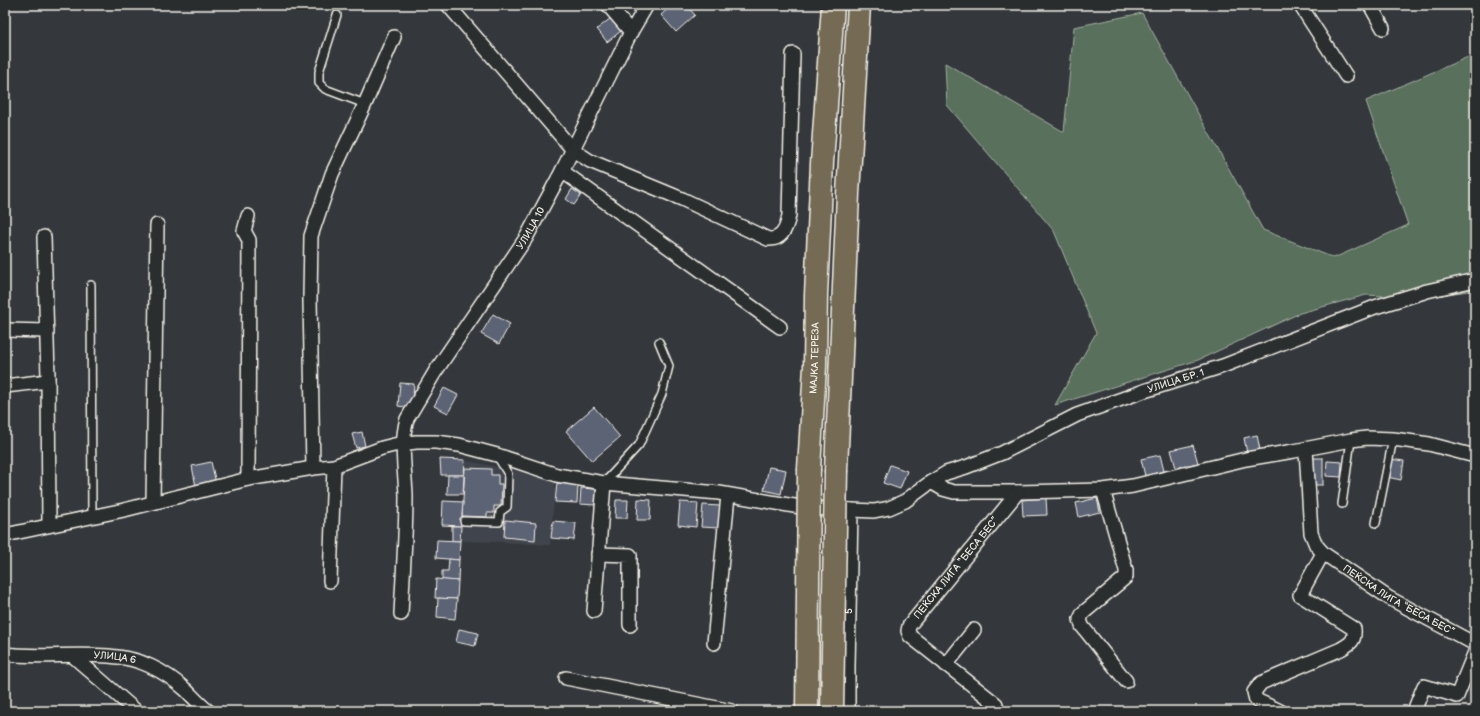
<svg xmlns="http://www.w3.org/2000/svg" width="1480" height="716" font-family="'Balsamiq Sans',sans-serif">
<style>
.built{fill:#40454d}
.green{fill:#586f5c;stroke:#a6b0a2}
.building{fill:#5c6375;stroke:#f4f1e8}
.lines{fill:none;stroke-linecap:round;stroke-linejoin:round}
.service-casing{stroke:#f4f1e8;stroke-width:10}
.minor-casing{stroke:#f4f1e8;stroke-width:16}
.motorway-casing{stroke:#f4f1e8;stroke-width:25}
.service{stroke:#2a2d2e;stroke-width:7}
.minor{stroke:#2a2d2e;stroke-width:13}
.motorway{stroke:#756b52;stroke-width:22}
.motorway-bridge-casing{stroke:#f4f1e8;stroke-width:25;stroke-linecap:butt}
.motorway-bridge{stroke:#756b52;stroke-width:22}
.labels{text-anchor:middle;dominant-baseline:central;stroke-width:3;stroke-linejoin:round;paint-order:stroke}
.street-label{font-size:10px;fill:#f4f1e8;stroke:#2a2d2e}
</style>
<rect width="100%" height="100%" fill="#34383c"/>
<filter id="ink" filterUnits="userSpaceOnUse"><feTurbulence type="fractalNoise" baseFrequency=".025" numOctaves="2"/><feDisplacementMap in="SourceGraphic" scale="8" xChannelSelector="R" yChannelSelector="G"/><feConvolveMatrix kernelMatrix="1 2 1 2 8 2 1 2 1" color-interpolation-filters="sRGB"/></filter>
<g filter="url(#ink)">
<path class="built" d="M467 461 556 479 550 545 503 542 460 541 465 468Z"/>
<path class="green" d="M1142 13 1263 230 1334 258 1408 225 1366 101 1475 54V290L1421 298 1366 295 1300 313 1198 360 1055 405 1096 333 1054 231 947 105 945 63 1064 132 1074 27Z"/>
<g class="building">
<path d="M672 5H686L695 15 676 32 661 15Z"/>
<path d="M611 18 621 31 607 42 597 29Z"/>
<path d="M572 189 581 195 574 205 566 199Z"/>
<path d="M493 314 510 324 499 344 481 334Z"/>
<path d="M400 383 414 384 412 408 398 406Z"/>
<path d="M444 388 458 395 448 413 434 406Z"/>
<path d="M594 407 620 437 592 461 566 431Z"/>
<path d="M362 432 365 446 356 448 352 434Z"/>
<path d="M1257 435 1260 450 1247 453 1244 438Z"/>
<path d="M1193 445 1198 463 1176 468 1171 450Z"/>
<path d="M1160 455 1164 471 1145 476 1141 459Z"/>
<path d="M1312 458H1323V485H1311Z"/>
<path d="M440 459 465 460 464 475H441Z"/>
<path d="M1390 459 1404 461 1401 480 1387 477Z"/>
<path d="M1327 461 1342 462 1341 477 1326 476Z"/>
<path d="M211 462 216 483 196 487 192 466Z"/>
<path d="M890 465 907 471 900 489 883 483Z"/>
<path d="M769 467 786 470 781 494 764 490Z"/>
<path d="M465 468 491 469V475H498V484H502L501 506H494V513H487V517L462 516Z"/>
<path d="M448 475H464L463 494H447Z"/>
<path d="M557 483 578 485 577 503 555 502Z"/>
<path d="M581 488 596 489 595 505 580 504Z"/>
<path d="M1046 498 1047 515 1023 516 1022 500Z"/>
<path d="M1097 498 1100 512 1079 517 1076 503Z"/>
<path d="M638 499 651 500 650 520H637Z"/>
<path d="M616 500H628L627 518H615Z"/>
<path d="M443 501 463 502 461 526 442 525Z"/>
<path d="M680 502 698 503 696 527 678 525Z"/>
<path d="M703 505 720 506 719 528 701 527Z"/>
<path d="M505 520 536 523 535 540 504 537Z"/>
<path d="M553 521 576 523 574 540 551 538Z"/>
<path d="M452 526H461L460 541H452Z"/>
<path d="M437 540 460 541 459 560 436 558Z"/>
<path d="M449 559 459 560 458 581 442 580V571H448Z"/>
<path d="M436 579 458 581 457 599 435 598Z"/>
<path d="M438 598 457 599 455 619 437 617Z"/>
<path d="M459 629 478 633 475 646 456 642Z"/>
</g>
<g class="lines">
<defs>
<g id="service">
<path d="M337 15 319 72V83L325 89 365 104"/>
<path d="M91 285 92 516"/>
<path d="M604 483 639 445 662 394 669 366 659 342"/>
<path d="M1342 504 1351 440"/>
<path d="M464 521 499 522 500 512 507 507 508 474 497 456"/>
<path d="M1376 523 1393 439"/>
</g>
<g id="minor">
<path d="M448 5 573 150 590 161 682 199 768 239C783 240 787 227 789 215L793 54"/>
<path d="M608 5 631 32"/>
<path d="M1300 5 1346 76"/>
<path d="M1370 5 1383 28"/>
<path d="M562 171 780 327"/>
<path d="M248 216 244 231 249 240 248 479"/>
<path d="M44 237 48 376 49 525"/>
<path d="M5 330 47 331"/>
<path d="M5 386 48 381"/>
<path id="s1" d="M1306 449 1311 533 1316 545 1323 553 1389 598 1475 644"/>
<path d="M313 468 310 299 311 236 332 174 365 104 394 37"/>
<path d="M931 482 943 489 954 492H1018L1103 490 1133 486 1246 459 1294 451 1351 440 1367 438 1393 439 1429 444 1475 456"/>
<path d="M1103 490 1126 570V577L1083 613 1080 619 1082 626 1126 681"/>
<path d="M153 502 157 225"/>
<path id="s2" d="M5 535 124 510 248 479 313 468 334 466 382 448 394 445 416 442H436L459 445 497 455 557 475 604 483 719 493 806 508 874 511 889 508 905 501 931 482 946 473 966 467 1002 453 1077 415 1144 391 1223 366 1375 307 1427 291 1475 280"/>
<path d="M598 554 630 555V625"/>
<path d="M330 581 334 466"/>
<path d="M594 611 604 483"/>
<path id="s3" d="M401 614C403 574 406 535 406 495 405 471 400 443 407 419L435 372 526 238 562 171 631 32 647 5"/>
<path d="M714 643 728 495"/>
<path id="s4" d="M5 654C48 660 113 647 150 666 163 672 176 681 186 690 193 697 200 705 208 711"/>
<path d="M73 656 136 711"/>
<path d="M946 665 974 630"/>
<path d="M566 678 732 711"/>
<path id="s5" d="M996 704 910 636 908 631 909 626 1018 492"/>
<path id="s6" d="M848 711V666L851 510"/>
<path d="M1280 711 1256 700 1254 692 1261 683 1341 649C1351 643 1355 641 1354 629L1300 595 1323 553"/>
<path d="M1414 711 1424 686 1457 696 1475 652"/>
</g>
<g id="motorway">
<path id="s7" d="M809 469 815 366 816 295 822 163 833 5"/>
<path d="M836 470 848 194 859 5"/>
</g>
</defs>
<use href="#service" class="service-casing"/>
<use href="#minor" class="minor-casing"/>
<use href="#motorway" class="motorway-casing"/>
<use href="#service" class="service"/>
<use href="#minor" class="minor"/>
<use href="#motorway" class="motorway"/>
<defs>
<g id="motorway-bridge">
<path d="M807 711 809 469"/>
<path d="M832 711 836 470"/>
</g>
</defs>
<use href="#motorway-bridge" class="motorway-bridge-casing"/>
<use href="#motorway-bridge" class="motorway-bridge"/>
</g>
</g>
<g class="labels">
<g class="street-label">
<text stroke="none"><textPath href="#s3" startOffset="423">УЛИЦА 10</textPath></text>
<text stroke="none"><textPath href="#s7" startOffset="111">МАЈКА ТЕРЕЗА</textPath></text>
<text stroke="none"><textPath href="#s2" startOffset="1218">УЛИЦА БР. 1</textPath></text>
<text stroke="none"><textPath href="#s5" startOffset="195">ПЕЌСКА ЛИГА “БЕСА БЕС”</textPath></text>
<text stroke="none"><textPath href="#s1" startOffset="197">ПЕЌСКА ЛИГА “БЕСА БЕС”</textPath></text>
<text stroke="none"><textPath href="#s6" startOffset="100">5</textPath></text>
<text stroke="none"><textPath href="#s4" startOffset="110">УЛИЦА 6</textPath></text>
</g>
</g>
<rect width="1480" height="716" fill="none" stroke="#2a2d2e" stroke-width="20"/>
<rect x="10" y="10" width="1460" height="696" fill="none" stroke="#f4f1e8" stroke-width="1.5" filter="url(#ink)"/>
</svg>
